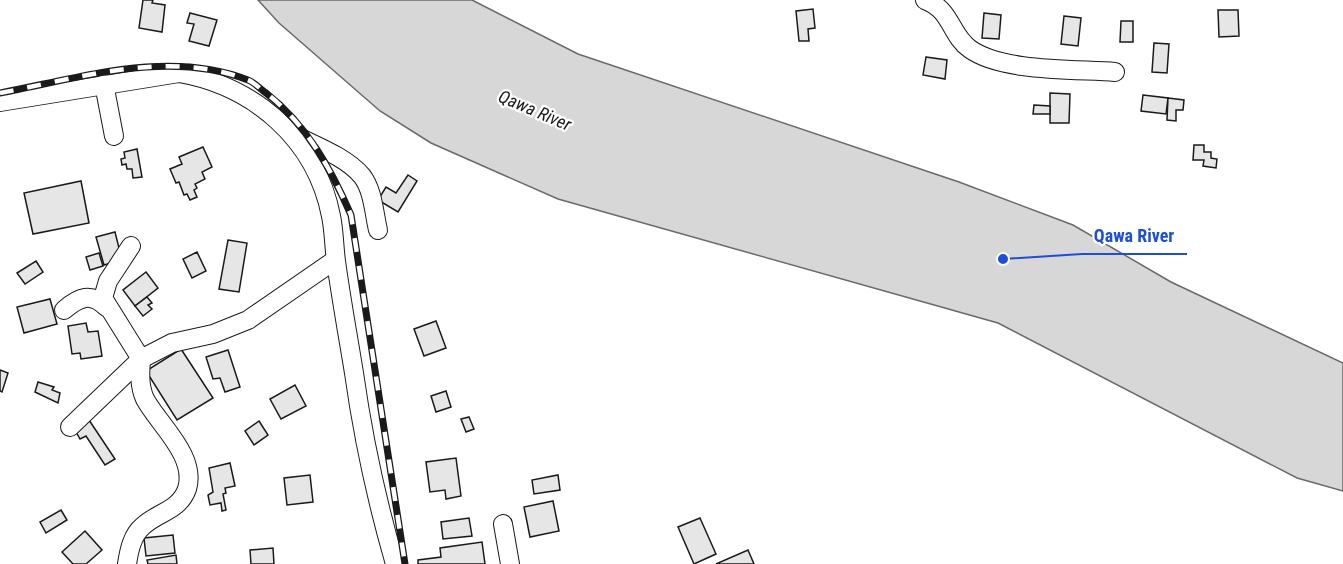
<svg xmlns="http://www.w3.org/2000/svg" width="1343" height="564" font-family="'Roboto Condensed',sans-serif">
<style>
.water{fill:#d7d7d7;stroke:#6a6a6a;stroke-width:1.5}
.building{fill:#e6e6e6;stroke:#1a1a1a;stroke-width:1.5}
.lines{fill:none;stroke-linecap:round;stroke-linejoin:round}
.minor-casing{stroke:#1a1a1a;stroke-width:20}
.minor{stroke:#fff;stroke-width:18}
.rail-casing{stroke:#1a1a1a;stroke-width:7}
.rail{stroke:#fff;stroke-width:4.5;stroke-dasharray:14;stroke-linecap:butt}
.labels{text-anchor:middle;dominant-baseline:central;stroke-width:4.5;stroke-linejoin:round;paint-order:stroke}
.water-label{font-size:18px;font-style:italic;fill:#1a1a1a;stroke:#fff}
.leader{fill:none;stroke:#1d4ed8;stroke-width:2}
.callout-dot{fill:#1d4ed8;stroke:#fff;stroke-width:2}
.callout-label{font-size:18px;text-anchor:middle;font-weight:bold;fill:#1d4ed8;stroke:#fff;stroke-width:4.5;stroke-linejoin:round;paint-order:stroke}
</style>
<rect width="100%" height="100%" fill="#fff"/>
<path class="water" d="M258 0H472L578 54 959 182 1073 225 1171 282 1343 363V491L1297 478 998 323 558 199 431 143 380 111 279 23Z"/>
<g class="building">
<path d="M143 0H153L152 3 165 5 162 32 139 28Z"/>
<path d="M813 9 815 28 808 29 809 41H799L796 11Z"/>
<path d="M1218 10H1238L1239 36 1219 37Z"/>
<path d="M190 13 217 20 209 46 189 41 194 24 187 23Z"/>
<path d="M984 13 1001 15 999 39 982 38Z"/>
<path d="M1064 16 1081 18 1078 46 1061 44Z"/>
<path d="M1121 21H1133V42H1120Z"/>
<path d="M1154 43 1169 44 1167 73 1152 72Z"/>
<path d="M926 57 947 60 945 79 923 75Z"/>
<path d="M1050 93 1070 94 1069 123H1050Z"/>
<path d="M1143 95 1168 98 1166 114 1141 111Z"/>
<path d="M1168 98 1184 100 1183 110H1176V121L1167 120Z"/>
<path d="M1034 105 1050 106V114H1033Z"/>
<path d="M1194 145H1204V152H1211V158L1217 159 1216 168 1203 166 1204 160H1193Z"/>
<path d="M203 147 212 167 202 172 205 179 195 184 197 188 194 190 197 197 190 200 187 194 184 195 179 182 176 183 170 169 182 164 179 157Z"/>
<path d="M137 149 142 177 133 178 132 169H127L126 164 122 165 121 159 125 158 124 152Z"/>
<path d="M408 175 417 181 398 212 378 200 386 187 396 193Z"/>
<path d="M81 181 89 223 33 234 24 193Z"/>
<path d="M115 232 122 260 104 265 96 237Z"/>
<path d="M228 240 247 243 239 292 219 289Z"/>
<path d="M197 252 206 271 192 278 183 259Z"/>
<path d="M99 253 103 266 90 270 86 257Z"/>
<path d="M36 261 43 272 25 284 17 273Z"/>
<path d="M146 272 158 288 135 306 123 290Z"/>
<path d="M147 297 152 303 148 305 152 309 143 316 135 306Z"/>
<path d="M50 299 57 324 24 333 17 307Z"/>
<path d="M436 321 446 348 424 356 414 329Z"/>
<path d="M86 323 88 332 98 331 102 356 81 359 80 353 72 354 68 326Z"/>
<path d="M181 349 213 398 177 420 146 371Z"/>
<path d="M228 350 240 387 225 392 220 378 213 379 206 357Z"/>
<path d="M0 370 8 373 2 392 0 391Z"/>
<path d="M38 382 54 387 52 390 60 393 58 403 35 392Z"/>
<path d="M295 385 306 406 281 419 270 399Z"/>
<path d="M446 391 451 407 436 412 431 396Z"/>
<path d="M469 417 474 429 466 432 461 419Z"/>
<path d="M89 420 115 459 105 465 86 436 80 439 75 430Z"/>
<path d="M259 421 268 435 254 445 245 431Z"/>
<path d="M456 458 461 496 446 499 445 490 430 492 426 462Z"/>
<path d="M230 463 235 486 225 488 226 493 223 494 226 510 222 511 221 503 210 505 208 495 213 492 209 468Z"/>
<path d="M310 475 313 502 287 505 284 478Z"/>
<path d="M558 475 560 490 534 494 532 480Z"/>
<path d="M553 501 559 531 530 537 524 507Z"/>
<path d="M61 510 67 520 46 533 40 522Z"/>
<path d="M469 518 472 536 443 539 441 522Z"/>
<path d="M700 518 716 554 694 564 678 527Z"/>
<path d="M85 531 102 550 86 564H73L62 552Z"/>
<path d="M173 535 175 553 146 556 144 538Z"/>
<path d="M482 542 485 564H418V560L441 557 440 548Z"/>
<path d="M273 548 274 564H251L250 550Z"/>
<path d="M748 550 754 564H716Z"/>
<path d="M176 555 177 564H148L147 560Z"/>
</g>
<g class="lines">
<defs>
<g id="minor">
<path d="M925 0C952 10 950 35 970 49 1002 72 1076 69 1115 72"/>
<path d="M104 84 114 136"/>
<path d="M0 102 179 73C254 86 316 139 331 216 334 230 334 246 336 261 341 298 348 336 354 373 363 437 377 502 395 564"/>
<path d="M294 135C316 146 346 157 362 176 373 190 374 213 378 230"/>
<path d="M131 246 108 281 103 298 141 359 172 343 213 334 248 320 335 260"/>
<path d="M64 310C79 297 91 292 106 307"/>
<path d="M70 427 141 359"/>
<path d="M503 524 510 564"/>
<path d="M127 564C129 551 132 535 143 526 158 512 179 511 187 489 197 456 159 425 145 399 139 386 140 372 141 359"/>
</g>
</defs>
<use href="#minor" class="minor-casing"/>
<use href="#minor" class="minor"/>
<defs>
<path id="rail" d="M0 93C80 78 168 49 248 80 254 82 260 89 266 93 307 125 331 169 351 215L405 564"/>
</defs>
<use href="#rail" class="rail-casing"/>
<use href="#rail" class="rail"/>
</g>
<g class="labels">
<g class="water-label">
<text transform="translate(535 110) rotate(23)">Qawa River</text>
</g>
</g>
<path class="leader" d="M1003 259L1082 254H1187"/>
<circle class="callout-dot" cx="1003" cy="259" r="6"/>
<g class="callout-label">
<text x="1134" y="242">Qawa River</text>
</g>
</svg>
